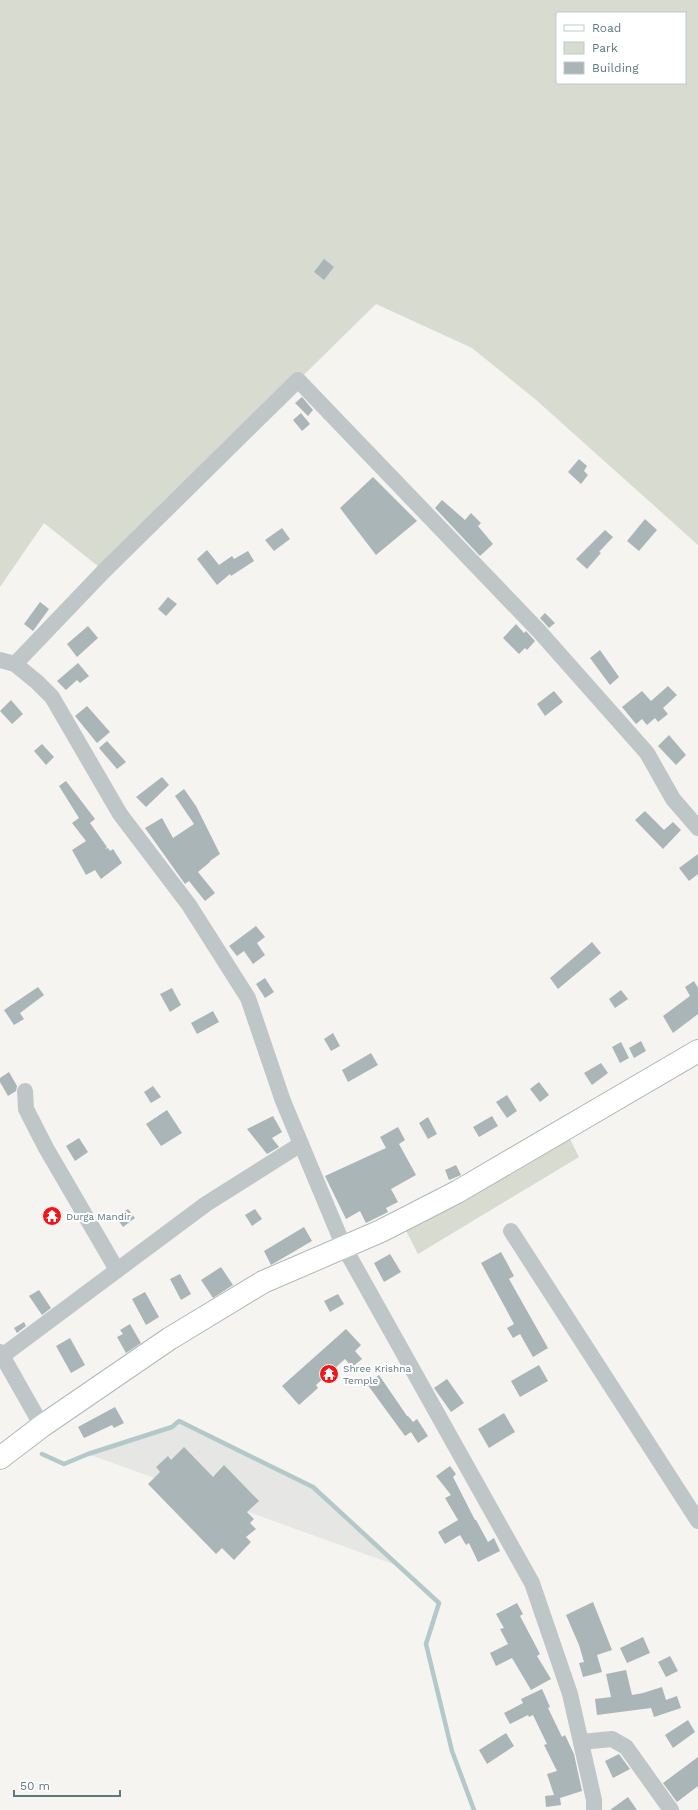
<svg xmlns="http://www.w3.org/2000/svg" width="698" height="1810" font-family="'Work Sans',sans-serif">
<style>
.built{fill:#e6e6e5}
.green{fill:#d7dbd0;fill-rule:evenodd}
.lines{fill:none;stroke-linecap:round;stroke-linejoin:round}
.stream{stroke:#b3c8c8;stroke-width:4.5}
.building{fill:#a9b5b7}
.secondary-casing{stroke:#afb9bb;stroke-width:24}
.street{stroke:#bfc6c8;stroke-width:16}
.secondary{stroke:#fff;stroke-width:22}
.labels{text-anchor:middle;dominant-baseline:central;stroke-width:4;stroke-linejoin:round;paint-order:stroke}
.poi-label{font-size:10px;fill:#5e797f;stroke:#fff;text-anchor:start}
</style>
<rect width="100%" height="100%" fill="#f6f4f1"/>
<path class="built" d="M179 1421 313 1487 401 1567 88 1454 172 1427Z"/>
<g class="green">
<path d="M0 0H698V545L535 399 472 348 376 304 104 571 44 523 0 587ZM557 13H685V83H557Z"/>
<path d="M565 1129 579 1157 418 1254 401 1221Z"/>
</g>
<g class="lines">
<path class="stream" d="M42 1454 64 1464 88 1454 172 1427 179 1421 313 1487 439 1603 426 1644 452 1751 474 1810"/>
</g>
<g class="building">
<path d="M324 259 334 267 324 280 314 272Z"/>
<path d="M302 397 313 410 308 416 295 403Z"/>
<path d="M301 413 310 424 302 431 293 420Z"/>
<path d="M579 459 587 466 584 471 588 475 581 484 568 472Z"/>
<path d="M373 477 417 521 376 555 340 508Z"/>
<path d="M442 500 465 520 471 513 481 523 478 526 493 544 480 556 435 508Z"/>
<path d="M645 519 657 530 639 551 627 541Z"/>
<path d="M282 528 290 539 274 551 265 540Z"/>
<path d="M605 530 613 537 599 552 601 553 587 569 576 559Z"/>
<path d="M207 550 219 565 232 556 234 559 248 551 254 561 231 576 230 574 217 585 197 559Z"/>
<path d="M168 597 177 604 166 616 158 609Z"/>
<path d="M40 602 49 609 33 631 24 624Z"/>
<path d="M545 613 555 623 549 628 540 618Z"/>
<path d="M516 624 524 633 526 631 535 641 527 650 525 648 519 654 503 638Z"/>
<path d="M88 626 98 638 77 657 67 644Z"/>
<path d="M600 650 619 677 610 685 590 658Z"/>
<path d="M78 663 89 676 80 683 77 680 66 690 57 681Z"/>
<path d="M668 686 677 695 663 708 668 714 658 722 655 718 647 725 642 719 636 724 622 707 642 691 651 701Z"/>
<path d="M554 691 563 702 545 716 537 704Z"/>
<path d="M11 700 23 714 12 724 0 711Z"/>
<path d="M87 706 110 732 97 743 75 716Z"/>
<path d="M669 735 686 755 676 765 658 746Z"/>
<path d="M107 741 126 762 117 769 99 748Z"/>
<path d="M42 744 54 757 46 765 34 751Z"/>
<path d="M162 777 169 785 146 807 136 797Z"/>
<path d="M66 781 95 819 90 823 107 847 105 849 108 848 110 851 113 849 122 863 101 879 95 870 86 875 72 850 86 841 72 823 79 818 59 786Z"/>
<path d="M184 789 196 806 220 854 210 861V862L198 872 215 893 205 901 189 881 185 884 145 828 162 818 173 838 194 824 175 796Z"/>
<path d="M645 811 664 830 673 822 681 830 663 849 635 820Z"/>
<path d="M698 854V874L689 881 679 868Z"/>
<path d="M256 926 265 937 257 943 265 955 253 964 244 951 237 956 229 946Z"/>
<path d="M592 942 601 953 558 989 550 978Z"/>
<path d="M265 978 274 992 265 998 256 984Z"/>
<path d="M694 981 698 988V1014L673 1033 663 1016 690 996 685 987Z"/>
<path d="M38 987 44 995 20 1013 24 1019 14 1025 4 1010Z"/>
<path d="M172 988 181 1005 170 1012 160 994Z"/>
<path d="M621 990 628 999 615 1008 609 999Z"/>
<path d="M213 1011 219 1022 197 1034 191 1023Z"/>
<path d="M333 1033 340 1046 331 1051 324 1039Z"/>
<path d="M641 1041 646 1051 634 1058 629 1048Z"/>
<path d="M621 1042 629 1058 620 1063 612 1047Z"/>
<path d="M371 1053 378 1065 348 1082 342 1070Z"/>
<path d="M601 1063 608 1073 592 1085 584 1073Z"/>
<path d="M9 1072 17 1086 16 1091 8 1096 0 1082V1078Z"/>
<path d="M539 1082 549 1095 540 1102 530 1089Z"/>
<path d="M153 1086 161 1097 151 1103 144 1092Z"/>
<path d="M507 1095 517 1111 507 1118 496 1102Z"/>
<path d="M167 1110 182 1133 161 1146 146 1124Z"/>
<path d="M273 1116 282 1132 272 1138 279 1147 267 1154 247 1129Z"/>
<path d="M492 1116 498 1126 479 1137 473 1127Z"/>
<path d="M428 1117 437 1134 428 1139 419 1123Z"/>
<path d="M398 1127 405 1140 399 1144 416 1175 391 1189 398 1202 386 1208 388 1212 366 1223 360 1211 346 1219 325 1176 386 1148 380 1137Z"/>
<path d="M79 1138 88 1152 75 1161 66 1146Z"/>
<path d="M456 1165 461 1175 449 1180 445 1170Z"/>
<path d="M128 1209 135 1218 123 1227 116 1217Z"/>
<path d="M255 1209 262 1219 252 1226 245 1215Z"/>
<path d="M304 1227 312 1241 271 1265 264 1251Z"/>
<path d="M501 1252 514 1276 509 1279 548 1348 533 1357 520 1334 513 1338 507 1328 514 1324 481 1263Z"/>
<path d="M390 1254 401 1272 384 1282 374 1263Z"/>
<path d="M221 1267 233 1285 213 1298 201 1280Z"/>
<path d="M180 1274 191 1294 181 1300 170 1279Z"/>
<path d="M39 1290 51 1308 42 1315 29 1296Z"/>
<path d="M145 1292 159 1317 146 1325 132 1299Z"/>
<path d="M338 1294 344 1304 330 1312 324 1301Z"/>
<path d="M24 1322 26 1326 17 1333 14 1328Z"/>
<path d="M130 1324 141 1343 126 1353 117 1337 123 1334 120 1330Z"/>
<path d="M346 1329 361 1345 355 1351 362 1359 352 1367 345 1359 316 1385 318 1388 299 1405 282 1386Z"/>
<path d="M70 1338 85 1365 71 1373 56 1346Z"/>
<path d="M539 1365 548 1381 520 1397 511 1381Z"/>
<path d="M379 1375 407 1416H408L413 1422 417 1419 428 1436 418 1443 411 1432 405 1436 367 1384Z"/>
<path d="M447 1379 464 1403 451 1412 434 1388Z"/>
<path d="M115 1407 124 1423 114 1428 112 1425 84 1438 78 1427Z"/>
<path d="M504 1413 515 1432 489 1448 478 1429Z"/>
<path d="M184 1447 213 1477 224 1465 259 1501 247 1512 254 1519 250 1523 256 1529 246 1537 251 1542 234 1560 222 1548 216 1554 148 1484 160 1472 156 1467 168 1456 171 1460Z"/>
<path d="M450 1466 456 1474 453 1477 475 1520H476L488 1542 494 1538 500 1551 478 1562 469 1543 466 1545 460 1535 445 1544 438 1532 458 1520 445 1498 451 1495 436 1476Z"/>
<path d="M593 1602 612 1650 597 1655 602 1672 583 1677 579 1663 584 1662 579 1645 566 1615Z"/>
<path d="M517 1603 523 1614 520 1616 540 1654 537 1656 551 1679 531 1690 512 1658 496 1666 490 1653 508 1644 500 1629 504 1628 496 1614Z"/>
<path d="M643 1637 650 1653 627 1663 620 1648Z"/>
<path d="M670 1656 678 1671 666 1677 658 1662Z"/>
<path d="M626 1670 632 1695 643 1693 662 1687 666 1700 677 1696 681 1708 654 1717 651 1708 597 1715 595 1699 611 1697 606 1674Z"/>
<path d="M542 1689 550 1707 548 1708 562 1737 565 1735 574 1754 582 1791 560 1798 561 1805 546 1807 545 1796 554 1795 547 1774 557 1771 544 1745 547 1744 533 1715 529 1717 528 1715 510 1724 504 1713 523 1703 521 1699Z"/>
<path d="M688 1720 695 1732 673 1748 665 1735Z"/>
<path d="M506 1733 514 1746 487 1764 479 1750Z"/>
<path d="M619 1754 630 1769 613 1778 605 1761Z"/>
<path d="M698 1757V1786L677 1802 663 1783Z"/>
<path d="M628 1797 637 1810H610Z"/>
</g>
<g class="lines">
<defs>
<path id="secondary" d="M0 1458 42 1426 169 1339 263 1282 381 1231 457 1192 698 1051"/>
</defs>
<use href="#secondary" class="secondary-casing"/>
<g class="street">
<path d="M0 660 15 664 37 682 52 697 120 814 189 905 248 998 283 1101 344 1247 532 1583 570 1694 594 1800V1810"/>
<path d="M15 664 104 571 298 380 538 630 647 753 673 799 698 828"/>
<path d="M25 1091 26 1109 46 1148 117 1270"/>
<path d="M511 1231 698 1521"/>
<path d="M0 1352 42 1426"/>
<path d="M2 1356 206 1204 301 1144"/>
<path d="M581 1742 612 1739 626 1747 671 1810"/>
</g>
<use href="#secondary" class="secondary"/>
</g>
<defs>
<symbol id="temple-disc" viewBox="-11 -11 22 22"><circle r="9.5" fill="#f1151a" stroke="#fff"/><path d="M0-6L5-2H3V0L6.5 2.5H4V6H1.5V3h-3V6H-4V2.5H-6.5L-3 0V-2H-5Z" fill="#fff"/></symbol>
</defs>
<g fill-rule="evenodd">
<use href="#temple-disc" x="41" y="1205" width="22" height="22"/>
<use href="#temple-disc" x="318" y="1363" width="22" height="22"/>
</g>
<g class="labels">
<g class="poi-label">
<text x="66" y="1216">Durga Mandir</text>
<text x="343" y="1368">Shree Krishna<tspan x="343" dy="12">Temple</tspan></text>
</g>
</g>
<rect x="556" y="12" width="130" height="72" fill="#ffffff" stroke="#bfc9cc"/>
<rect x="564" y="25" width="20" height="6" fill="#ffffff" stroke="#bfc9cc"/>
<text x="592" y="32" font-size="12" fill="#5e797f">Road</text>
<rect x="564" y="42" width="20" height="12" fill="#d7dbd0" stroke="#bfc9cc"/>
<text x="592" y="52" font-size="12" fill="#5e797f">Park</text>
<rect x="564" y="62" width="20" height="12" fill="#a9b5b7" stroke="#bfc9cc"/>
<text x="592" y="72" font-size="12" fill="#5e797f">Building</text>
<path d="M14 1790v6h106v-6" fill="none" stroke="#5e797f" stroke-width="2"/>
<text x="20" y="1790" font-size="12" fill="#5e797f" stroke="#ffffff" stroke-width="3" paint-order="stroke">50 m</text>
</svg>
